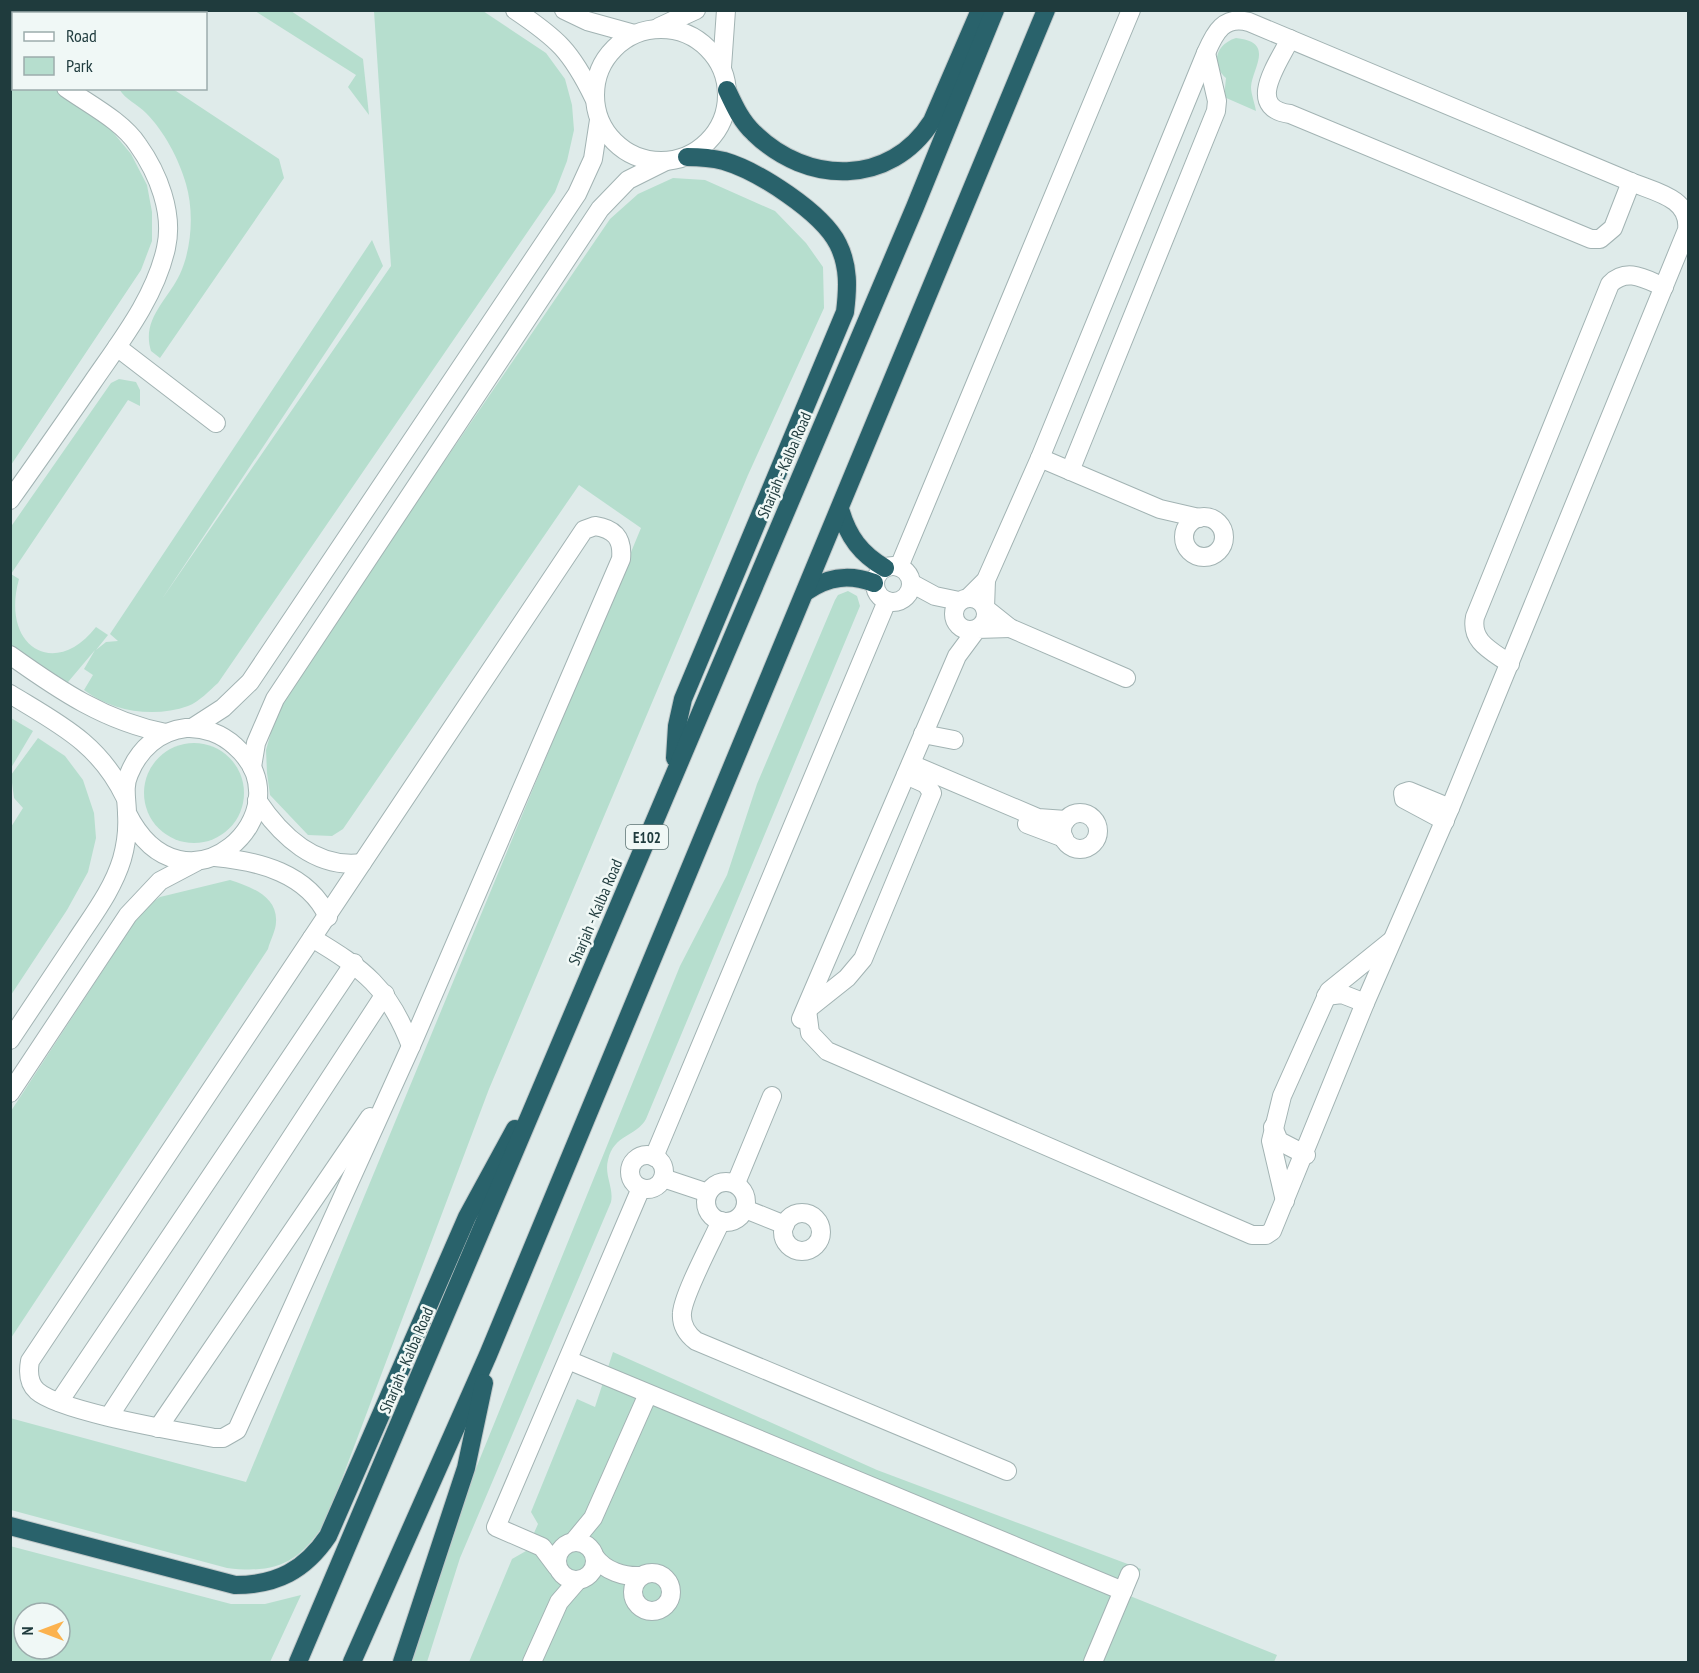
<svg xmlns="http://www.w3.org/2000/svg" width="1699" height="1673" font-family="'PT Sans Narrow',sans-serif">
<style>
.green{fill:#b6dece;fill-rule:evenodd}
.lines{fill:none;stroke-linecap:round;stroke-linejoin:round}
.minor-casing{stroke:#a2b3b3;stroke-width:20}
.highway-casing{stroke:#c0c8c9;stroke-width:20}
.minor{stroke:#fff;stroke-width:18}
.highway{stroke:#29626b;stroke-width:18}
.labels{text-anchor:middle;dominant-baseline:central;stroke-width:5;stroke-linejoin:round;paint-order:stroke}
.shield{fill:#f0f8f6;stroke:#5e7474;stroke-width:1.5}
.shield-label{font-size:15px;font-weight:bold;fill:#1f3b3d}
.street-label{font-size:16px;fill:#1f3b3d;stroke:#f0f8f6}
</style>
<rect width="100%" height="100%" fill="#dfebea"/>
<g class="green">
<path d="M255 11H291L363 59 369 115 348 87 356 75Z"/>
<path d="M374 11H483L546 53 565 79 572 105 574 130 567 161 555 192 218 683C210 690 199 702 188 706 155 718 112 712 84 690L93 675 84 669 95 650 63 688 11 648 10 528 111 383 119 379 136 382 140 390V406L128 400 11 574 19 579C0 647 55 680 96 627L108 635 96 650 106 642 118 641 110 634 372 240 383 266 162 599 391 266Z"/>
<path d="M1236 38C1276 42 1252 68 1251 87 1251 94 1255 104 1256 111L1224 97 1226 78C1210 64 1216 44 1236 38Z"/>
<path d="M10 58 13 60 14 88 54 89 107 125 131 154 147 185 152 212V241L141 270 11 465Z"/>
<path d="M119 89H173L279 159 284 178 160 358 151 351C141 319 168 300 180 274 192 248 194 211 186 184 179 159 164 131 146 113 137 104 126 100 119 89Z"/>
<path d="M673 178 705 180 775 211 806 243 823 267 824 308 748 475 489 1089 326 1521C299 1563 277 1574 227 1568L11 1510 10 1418 246 1482 641 528 579 485 343 829 332 836 308 835 270 795 267 773 266 750 275 718 293 683 610 219 638 194Z"/>
<path d="M848 591 857 596 860 606 646 1119C636 1137 614 1134 608 1160 604 1175 614 1188 611 1202L460 1558 427 1662H403L416 1616 680 966 727 875 757 784 835 600 838 595Z"/>
<path d="M11 718 33 731 11 768Z"/>
<path d="M38 738 65 756 83 780 94 813 96 838 88 872 67 910 11 995V827L23 808 14 798 11 775Z"/>
<circle cx="194" cy="793" r="50"/>
<path d="M230 880C249 886 278 896 276 922 276 930 270 941 268 949L11 1338V1111L143 909 160 897Z"/>
<path d="M613 1352 877 1470 1141 1569 1130 1596 1277 1655 1274 1662H469L512 1559 526 1551 538 1524 531 1512 577 1399 595 1407Z"/>
<path d="M10 1546 231 1604H265L301 1595 270 1662H11ZM24 1613H60V1649H24Z"/>
</g>
<g class="lines">
<defs>
<g id="minor">
<path d="M515 10C558 39 571 51 594 98"/>
<path d="M564 10 587 21 634 34"/>
<path d="M132 14 134 10"/>
<path d="M659 27 696 10"/>
<circle cx="661" cy="95" r="66"/>
<path d="M1290 39C1279 62 1244 108 1290 114L1591 239H1600L1613 228 1631 182"/>
<path d="M10 51 14 53"/>
<path d="M722 67 726 10"/>
<path d="M117 347 216 423"/>
<path d="M1040 458 1160 509 1199 518"/>
<path d="M1070 471 1216 111 1217 101 1206 53"/>
<path d="M10 500C38 461 65 422 92 383 120 342 155 298 166 248 174 213 158 173 138 145 122 121 90 105 66 88"/>
<circle cx="1204" cy="537" r="20"/>
<path d="M595 526C615 529 623 539 621 559L411 1046 237 1430 223 1438H214C178 1431 61 1412 37 1391 28 1383 28 1372 30 1361L584 530Z"/>
<circle cx="893" cy="584" r="18"/>
<path d="M899 567 1131 10"/>
<path d="M986 580 985 608 1010 628 1126 678"/>
<path d="M911 583 935 596 959 601"/>
<circle cx="970" cy="614" r="16"/>
<path d="M10 655C59 690 106 722 166 733"/>
<path d="M1510 664C1492 651 1470 642 1475 617L1610 284C1627 267 1645 279 1664 287"/>
<path d="M10 694C59 724 99 743 125 797"/>
<path d="M192 728 223 708 250 682 577 194 593 159 599 120"/>
<path d="M923 734 954 740"/>
<path d="M911 764 1038 818 1066 820"/>
<path d="M252 767 256 743 275 699 600 209 628 180 664 162"/>
<path d="M257 800C281 836 316 869 362 863"/>
<circle cx="1080" cy="831" r="18"/>
<path d="M1445 821 1404 799 1403 793 1409 791 1450 808"/>
<path d="M1027 824 1064 838"/>
<path d="M215 857C258 861 308 873 328 917"/>
<path d="M312 938C364 969 389 988 411 1046"/>
<path d="M1326 996 1342 994 1365 1003"/>
<path d="M808 1009 847 978 863 959 932 793 926 784 906 775"/>
<path d="M807 1010 810 1033 827 1051 1252 1235H1266L1272 1231 1365 1003 1450 808 1687 230C1691 198 1655 192 1631 182L1249 22C1224 15 1215 32 1206 53L1040 458 986 580 969 597"/>
<path d="M801 1019 957 656 977 629 1010 628"/>
<path d="M10 1040C32 1007 54 974 76 941 93 915 113 889 122 859 126 845 128 829 127 814 127 800 123 787 129 774 139 749 159 731 186 728 204 727 222 734 235 746 310 811 184 927 127 813"/>
<path d="M10 1093 128 915 160 881 196 862"/>
<path d="M1273 1127 1279 1141 1306 1155"/>
<circle cx="647" cy="1172" r="17"/>
<path d="M654 1157 887 601"/>
<path d="M663 1178 708 1193"/>
<circle cx="726" cy="1202" r="20"/>
<path d="M736 1183 772 1096"/>
<path d="M1285 1201 1271 1141 1282 1096 1329 991 1391 941"/>
<path d="M745 1209 785 1225"/>
<circle cx="802" cy="1232" r="19"/>
<path d="M721 1221C712 1241 683 1295 682 1313 681 1325 687 1334 696 1341L1007 1471"/>
<path d="M568 1360 1123 1591"/>
<path d="M59 1402 354 963"/>
<path d="M110 1415 385 994"/>
<path d="M158 1428 370 1117"/>
<path d="M574 1541 593 1518 648 1394"/>
<circle cx="576" cy="1561" r="19"/>
<path d="M595 1557C605 1571 624 1577 641 1576"/>
<path d="M557 1567 542 1547 496 1527 641 1188"/>
<circle cx="652" cy="1592" r="19"/>
<path d="M532 1662 559 1602 578 1580"/>
<path d="M1093 1662 1130 1574"/>
</g>
<g id="highway">
<path d="M727 90C734 105 741 121 754 133 807 185 890 187 932 121L980 10"/>
<path d="M840 509C848 537 861 554 885 568"/>
<path d="M807 591C829 576 850 574 874 583"/>
<path d="M675 758 677 726 683 699 845 312C848 288 849 266 838 244 822 212 758 171 724 161 712 158 699 157 687 157"/>
<path d="M10 1526 235 1585C277 1585 305 1570 328 1536L467 1217 515 1129"/>
<path d="M298 1662 915 207 995 10"/>
<path d="M352 1662 488 1355 1046 10"/>
<path d="M402 1662 466 1468 484 1383"/>
</g>
</defs>
<use href="#minor" class="minor-casing"/>
<use href="#highway" class="highway-casing"/>
<use href="#minor" class="minor"/>
<use href="#highway" class="highway"/>
</g>
<g class="labels">
<rect class="shield" x="626" y="825" width="42" height="24" rx="4.5"/>
<g class="shield-label">
<text x="647" y="837">E102</text>
</g>
<g class="street-label">
<text transform="translate(784 465) rotate(-67)">Sharjah - Kalba Road</text>
<text transform="translate(595 912) rotate(-67)">Sharjah - Kalba Road</text>
<text transform="translate(406 1360) rotate(-67)">Sharjah - Kalba Road</text>
</g>
</g>
<rect width="1699" height="1673" fill="none" stroke="#1f3b3d" stroke-width="24"/>
<rect x="12" y="12" width="195" height="78" fill="#f0f8f6" stroke="#9cacac" stroke-width="1.5"/>
<rect x="24" y="32" width="30" height="9" fill="#ffffff" stroke="#9cacac" stroke-width="1.5"/>
<text x="66" y="42" font-size="18" fill="#1f3b3d">Road</text>
<rect x="24" y="57" width="30" height="18" fill="#b6dece" stroke="#9cacac" stroke-width="1.5"/>
<text x="66" y="72" font-size="18" fill="#1f3b3d">Park</text>
<g transform="translate(42 1631) rotate(270)"><circle r="28" fill="#f0f8f6" stroke="#9cacac" stroke-width="1.5"/>
<path d="M0-4.5L10 22L0 15L-10 22Z" fill="#fbb24e"/>
<text y="-9" font-size="16" font-weight="bold" text-anchor="middle" fill="#1f3b3d">N</text>
</g>
</svg>
